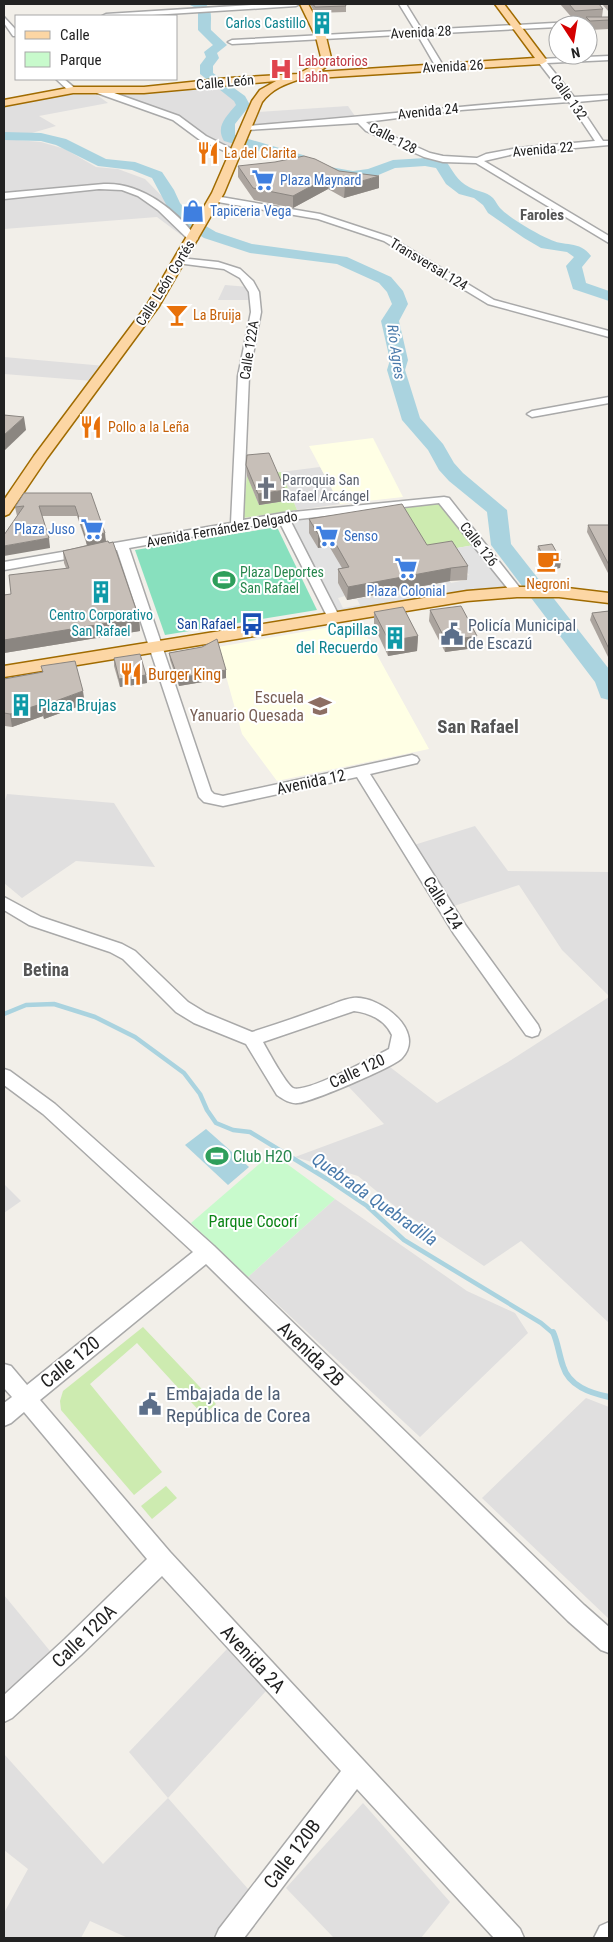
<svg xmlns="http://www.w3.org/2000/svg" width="613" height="1942" font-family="'Roboto Condensed',sans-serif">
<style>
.residential{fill:#e0dfdf}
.education{fill:#ffffe5}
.grass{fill:#cdebb0}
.park{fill:#c8facc}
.pitch{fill:#88e0be}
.parking{fill:#e2e2e2;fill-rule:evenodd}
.water{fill:#aad3df}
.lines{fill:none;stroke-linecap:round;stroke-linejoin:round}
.stream-far1{stroke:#aad3df;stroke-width:4.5}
.stream{stroke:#aad3df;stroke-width:6}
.river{fill:#aad3df;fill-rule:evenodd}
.minor-casing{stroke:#a9a9a9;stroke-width:3}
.major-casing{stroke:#a06b00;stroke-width:3}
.minor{fill:#fff;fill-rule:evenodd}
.major{fill:#fcd6a4;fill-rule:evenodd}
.wall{fill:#aba49e}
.shaded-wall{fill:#8b8681}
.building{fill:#c7bfb8;stroke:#8b8681}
.labels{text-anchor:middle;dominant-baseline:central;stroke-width:4;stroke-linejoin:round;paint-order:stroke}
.far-culture-label{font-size:14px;fill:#0d838f;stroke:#fff;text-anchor:end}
.far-street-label{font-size:14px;fill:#222;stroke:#fff}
.far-health-label{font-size:14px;fill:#be3a42;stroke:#fff;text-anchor:start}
.far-food-label{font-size:14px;fill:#c56008;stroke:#fff;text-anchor:start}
.far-shop-label{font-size:14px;fill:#366cbe;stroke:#fff;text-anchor:start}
.far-worship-label{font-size:14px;fill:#5b616d;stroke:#fff;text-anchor:start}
.far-leisure-label{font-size:14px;fill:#27864d;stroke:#fff;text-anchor:start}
.far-transit-label{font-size:14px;fill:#164399;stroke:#fff;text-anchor:end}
.far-neighbourhood-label{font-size:15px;font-weight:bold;fill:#555;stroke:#fff}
.far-water-label{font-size:15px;font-style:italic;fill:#4a7aab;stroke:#fff}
.service-label{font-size:16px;fill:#4e5e75;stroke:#fff;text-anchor:start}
.culture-label{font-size:16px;fill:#0d838f;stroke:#fff;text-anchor:end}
.food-label{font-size:16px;fill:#c56008;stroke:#fff;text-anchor:start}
.education-label{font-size:16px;fill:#785e54;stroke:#fff;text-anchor:end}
.street-label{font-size:16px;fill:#222;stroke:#fff}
.leisure-label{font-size:16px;fill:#27864d;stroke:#fff;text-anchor:start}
.park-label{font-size:16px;fill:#0c8416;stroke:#fff}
.neighbourhood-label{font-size:18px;font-weight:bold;fill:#555;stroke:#fff}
.water-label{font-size:18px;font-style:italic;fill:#4a7aab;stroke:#fff}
.quarter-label{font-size:19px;font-weight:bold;fill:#555;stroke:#fff}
.near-street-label{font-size:19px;fill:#222;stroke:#fff}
.near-service-label{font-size:19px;fill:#4e5e75;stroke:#fff;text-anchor:start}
</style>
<rect width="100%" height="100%" fill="#f2efe9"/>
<g class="residential">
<path d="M215 84 237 100 239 105 227 119 222 130 225 138 236 142 233 150 203 135 187 122 114 94Z"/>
<path d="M67 94 97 95 108 103 39 116 56 126 25 135 4 134V106Z"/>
<path d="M348 106 357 119 252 126 258 112Z"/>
<path d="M5 139 41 142 65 149 96 167 118 169 145 179 192 227 181 235 157 217 4 229Z"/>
<path d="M225 285 249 287 250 300H218Z"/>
<path d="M4 357 105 366 93 381 4 374Z"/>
<path d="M320 467 340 504 297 510 281 472Z"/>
<path d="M7 794 114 803 155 867 76 861 22 898 4 883V804Z"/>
<path d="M475 826 508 871 609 872V996L562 950 519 885 454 906 414 845Z"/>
<path d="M609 997V1323L521 1241 484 1266 397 1208 358 1176 295 1157 384 1124 347 1085 386 1064 437 1103 508 1062Z"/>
<path d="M4 1184 21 1201 4 1213Z"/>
<path d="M335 1199 467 1291 515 1313 528 1333 420 1437 248 1277Z"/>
<path d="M586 1398 609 1407V1619L482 1498Z"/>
<path d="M4 1595 50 1651 4 1695Z"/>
<path d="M227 1649 266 1691 168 1798 249 1890 218 1938H128L90 1921 81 1938H4V1913L28 1869 4 1850V1754L103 1864 168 1798 129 1752Z"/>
<path d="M363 1803 450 1902 421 1938H334L286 1888Z"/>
</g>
<g class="education">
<path d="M373 438 403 497 340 504 309 446Z"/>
<path d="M359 622 429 749 277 781 242 734 218 647Z"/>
</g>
<g class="grass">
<path d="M281 472 297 510 243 518 247 475 259 505 285 501 273 473Z"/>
<path d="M440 501 474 545 423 554 394 506Z"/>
<path d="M143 1327 216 1404 203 1415 137 1343 90 1384 162 1472 134 1495 61 1410 60 1401 63 1391Z"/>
<path d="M166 1486 177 1498 152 1519 141 1506Z"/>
</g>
<path class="park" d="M272 1153 335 1199 248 1277 191 1223Z"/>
<path class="pitch" d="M277 527 317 610 165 635 135 550Z"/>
<path class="parking" d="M394 506 380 537 338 583 345 596 338 598 343 608 360 605 357 599 440 583 423 554 474 545 506 586 503 588 447 593 339 613 291 520ZM436 558 464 568 469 575 465 576 466 580 451 583Z"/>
<path class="water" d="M206 1129 249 1167 228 1185 185 1145Z"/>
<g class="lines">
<path class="stream-far1" d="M4 1014 26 1005 54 1004 95 1017 135 1037 184 1073 200 1094 207 1110 216 1123 233 1130 250 1132 327 1179 367 1206 404 1240 541 1323 554 1334"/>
<path class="stream" d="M553 1332C558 1343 559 1355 563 1366 569 1386 590 1393 609 1397"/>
<g class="river">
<path d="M188 4H205C214 10 210 21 211 30L227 45 217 53 219 58 213 66V73L245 96 250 105 235 124V135L303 155 315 162 330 167 353 171 368 169 393 160 425 158 446 161C453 171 457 181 469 187 477 192 486 191 493 198 496 201 497 205 500 208 508 217 537 234 549 239 563 247 580 240 591 256L582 267 586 283 609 291V301L573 289 566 266 574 257 567 252 541 248 524 238 488 213 483 205 474 198 459 194 446 184 436 168 425 166 395 168 376 176 353 179 323 174 305 168 293 161 224 141C215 126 227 116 236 105L234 101 200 74V65L206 57 204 52 213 45 198 30V9Z"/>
<path d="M4 132 41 133 66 139 106 159 135 162 162 172 174 190 180 203 194 219 216 232 252 244 347 257 391 277 403 291 408 304 399 321 408 360 405 370 420 418 443 444 454 463 463 473 507 510 511 544 609 669V700L601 698 595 682 491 545 487 512 449 481 439 470 428 450 402 420 387 370 390 360 381 321 392 304 387 292 379 283 337 264 250 253 204 238 184 225 168 208 152 178 132 170 98 166 56 145 41 141 4 140Z"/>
</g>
<defs>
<g id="minor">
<path d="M266 4H300L296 6 136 16H102L106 14Z"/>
<path d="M399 4H406L422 30 609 20V24L558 25V27L424 34 444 67 440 69 436 67 417 34 232 44 228 42 232 40 415 30Z"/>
<path d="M4 17 16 30V36H13L4 23Z"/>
<path d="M609 56V60L547 63 574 97 609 95V99L577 102 603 141H609V145L518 153 484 161 609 236V243L476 163 443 162 424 157 366 131 358 123 246 130 242 128 246 126C353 118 459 106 566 98L539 63V59ZM569 102 595 141 518 148 486 154 477 158 443 156 430 153 372 127 366 122 461 110Z"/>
<path d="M56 79H64L77 90 70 92Z"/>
<path d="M97 89H103L179 116 206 136 240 153 233 155 200 140 173 120 97 93Z"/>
<path d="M104 184C141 182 176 210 198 239L193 242 190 241 158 210 138 196 122 190 99 189 4 199V193Z"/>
<path d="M215 196 320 214 390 237 494 300 609 331V337L488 304 384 241 318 219 212 201V197Z"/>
<path d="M180 258 218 262 240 269 253 281 259 292 261 312 249 376 243 520 283 513 444 497 449 498 523 592 517 596 513 595 439 503 290 520 340 618 334 622 328 618 279 521 129 548 211 791 214 794 223 796 412 755 417 757 419 760 417 763 370 774 466 926 538 1025 540 1030 538 1035 532 1037 526 1035 454 934 357 777 223 806 204 802 199 797 117 550 4 570V562L231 523 238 376 251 312 249 292 240 278 224 269 177 263 175 261Z"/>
<path d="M609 397V403L532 417 527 414 532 411Z"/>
<path d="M4 897 41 917 122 944 135 951 188 1002 206 1013 252 1032C277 1024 301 1016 325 1007 334 1004 344 999 353 998 379 995 427 1031 402 1058 394 1067 311 1102 298 1103 290 1104 283 1099 277 1095L246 1044 194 1023 176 1012 123 959 110 952 29 925 4 910ZM354 1011C370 1013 385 1020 392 1035L389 1049C374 1057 305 1094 293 1088 286 1084 268 1051 263 1042Z"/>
<path d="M4 1069 10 1071 55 1104 214 1246 584 1605 609 1627V1653L601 1650 568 1621 206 1264 40 1400 170 1552 520 1929 524 1938H494L357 1789 244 1938H215L219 1929 341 1771 162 1576 81 1655 12 1718 4 1722V1695L65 1639 147 1559 24 1412 11 1423 4 1426V1403L12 1397 4 1388V1364L11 1366 27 1385 193 1252 43 1114 4 1085Z"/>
<path d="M609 1922V1938H594L600 1926Z"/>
</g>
<g id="major">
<path d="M300 4H308L326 37 332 62 319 72 535 58 495 4H504L547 61 542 64 300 79C285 84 272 89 262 102L224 193 159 306 47 458 9 514 4 516V500L34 456 147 305 212 193 252 101 260 90 276 81 144 93H73L4 106V100L73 87H144L229 78 298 74 322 61 316 37Z"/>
<path d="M517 587H559L609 593V603L559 597H517L467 601 4 677V666L467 591Z"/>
</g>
</defs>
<use href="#minor" class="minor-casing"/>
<use href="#major" class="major-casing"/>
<use href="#minor" class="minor"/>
<use href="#major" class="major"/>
</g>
<g class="wall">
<path d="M310 4H345L346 6V12L315 13Z"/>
<path d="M560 4H599L603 9 602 17H609V29L589 30 588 25H585L586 19 574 20Z"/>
<path d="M602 4H609V12Z"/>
<path d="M238 166 339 171 379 188 344 198 328 189 293 208 254 200 238 177Z"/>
<path d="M246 465 285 501 259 505 247 476Z"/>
<path d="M91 493 106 541 139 618 140 631 4 653V595L11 594 66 568 64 563 63 551 87 545 77 516H42L50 548 17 516 15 507Z"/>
<path d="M309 519 427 545 468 566 467 580 450 581 347 600 338 583V569L342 568 329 546 318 548 309 533Z"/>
<path d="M588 525H609V575L587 532Z"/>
<path d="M538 546 561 560 560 568 546 570 537 553Z"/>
<path d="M430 610 477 636 475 648 445 652 429 621Z"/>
<path d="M609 611V659L590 620 592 613Z"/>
<path d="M374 612 418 636 417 651 388 656 374 626Z"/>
<path d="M202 647 226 678 179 686 170 660 169 653Z"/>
<path d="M114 658 146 675 147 683 120 687 114 666Z"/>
<path d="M4 679 85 704 44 719 43 716 12 727 5 726 4 727Z"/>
</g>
<g class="shaded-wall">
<path d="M379 176V188L344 198 345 186Z"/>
<path d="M328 177V189L293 208V196Z"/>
<path d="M24 417 26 430 4 451V435Z"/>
<path d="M285 490V501L259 505 258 494Z"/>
<path d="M329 532V546L318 548V534Z"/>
<path d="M105 533 106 543 87 546 85 536Z"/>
<path d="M49 538 50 548 4 556V546Z"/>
<path d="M561 560 560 568 546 570 547 562Z"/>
<path d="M451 568 450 581 347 600 348 587Z"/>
<path d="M139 618 140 631 4 653V640Z"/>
<path d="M418 636 417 651 388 656 389 641Z"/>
<path d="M477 636 475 648 445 652 446 641Z"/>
<path d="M226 670V678L179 686 178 678Z"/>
<path d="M146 675 147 683 120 687 119 679Z"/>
<path d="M83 691 85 704 44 719 42 706Z"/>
<path d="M41 704 43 716 12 727 10 714Z"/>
</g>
<g class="building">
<path d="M313 4H345L346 6 315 7Z"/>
<path d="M569 4H599L603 9 575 11Z"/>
<path d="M586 17H609V20L590 21Z"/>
<path d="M304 156 315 159 339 171 379 176 345 186 328 177 293 196 253 188 238 166 275 162Z"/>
<path d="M4 415 24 417 4 435Z"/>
<path d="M269 453 285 490 258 494 246 465 247 455Z"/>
<path d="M24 493H91L105 533 85 536 75 506H39L49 538 4 546V535L24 506 15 507Z"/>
<path d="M402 504 427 545 452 541 468 566 451 568 348 587 338 569 349 567 329 532 318 534 309 519Z"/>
<path d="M588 525H609V565Z"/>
<path d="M108 541 109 543 113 542 139 618 4 640V595L11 594 9 575 69 568 63 551Z"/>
<path d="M552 544 561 560 547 562 538 546Z"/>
<path d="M461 606 477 636 446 641 430 610Z"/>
<path d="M403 607 418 636 389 641 374 612Z"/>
<path d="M609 611V649L592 613Z"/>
<path d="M217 639 226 670 178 678 169 653 202 647Z"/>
<path d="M140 654 146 675 119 679 114 658Z"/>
<path d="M75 661 83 691 42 706 41 704 10 714 4 713V679L43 672 41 666Z"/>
</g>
<defs>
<symbol id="building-bare" viewBox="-9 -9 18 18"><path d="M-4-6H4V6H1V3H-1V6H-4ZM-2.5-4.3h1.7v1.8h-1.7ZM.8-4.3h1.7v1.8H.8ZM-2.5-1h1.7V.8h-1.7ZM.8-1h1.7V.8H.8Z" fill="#0f9aa8" stroke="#fff" stroke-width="2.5" paint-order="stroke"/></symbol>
<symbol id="hospital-bare" viewBox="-9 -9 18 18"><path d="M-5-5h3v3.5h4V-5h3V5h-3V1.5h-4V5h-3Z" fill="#e0444e" stroke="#fff" stroke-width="2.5" paint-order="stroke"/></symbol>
<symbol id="restaurant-bare" viewBox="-9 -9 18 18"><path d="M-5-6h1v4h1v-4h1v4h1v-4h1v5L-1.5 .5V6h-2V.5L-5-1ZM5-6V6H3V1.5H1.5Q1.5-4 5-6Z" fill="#e8710a" stroke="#fff" stroke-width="2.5" paint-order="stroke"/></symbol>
<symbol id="supermarket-bare" viewBox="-9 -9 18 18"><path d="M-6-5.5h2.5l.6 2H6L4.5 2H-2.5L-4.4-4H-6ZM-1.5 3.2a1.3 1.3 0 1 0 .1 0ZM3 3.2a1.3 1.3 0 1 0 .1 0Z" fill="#3f7fe0" stroke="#fff" stroke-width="2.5" paint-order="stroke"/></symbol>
<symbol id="shop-bare" viewBox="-9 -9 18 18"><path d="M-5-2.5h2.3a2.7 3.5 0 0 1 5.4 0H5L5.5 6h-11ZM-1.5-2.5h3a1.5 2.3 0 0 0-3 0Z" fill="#3f7fe0" stroke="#fff" stroke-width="2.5" paint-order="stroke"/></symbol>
<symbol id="bar-bare" viewBox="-9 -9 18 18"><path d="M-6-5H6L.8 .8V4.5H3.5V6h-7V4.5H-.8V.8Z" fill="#e8710a" stroke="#fff" stroke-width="2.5" paint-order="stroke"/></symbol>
<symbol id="church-bare" viewBox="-9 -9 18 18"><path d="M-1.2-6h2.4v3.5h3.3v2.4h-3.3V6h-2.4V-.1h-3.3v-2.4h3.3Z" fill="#6b7280" stroke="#fff" stroke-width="2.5" paint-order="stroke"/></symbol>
<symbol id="cafe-bare" viewBox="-9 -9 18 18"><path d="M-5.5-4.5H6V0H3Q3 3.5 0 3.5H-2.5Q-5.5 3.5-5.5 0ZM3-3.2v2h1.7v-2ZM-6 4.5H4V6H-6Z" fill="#e8710a" stroke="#fff" stroke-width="2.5" paint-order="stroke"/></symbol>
<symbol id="stadium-bare" viewBox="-9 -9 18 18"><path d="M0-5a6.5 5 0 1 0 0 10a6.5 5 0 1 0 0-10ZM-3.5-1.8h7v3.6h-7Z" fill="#2e9e5b" stroke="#fff" stroke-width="2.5" paint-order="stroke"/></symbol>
<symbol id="bus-bare" viewBox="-9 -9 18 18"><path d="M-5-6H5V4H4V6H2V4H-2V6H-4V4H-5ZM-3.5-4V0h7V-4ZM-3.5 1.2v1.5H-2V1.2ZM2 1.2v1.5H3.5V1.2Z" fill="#1a4fb4" stroke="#fff" stroke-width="2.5" paint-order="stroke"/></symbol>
<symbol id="civic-bare" viewBox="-9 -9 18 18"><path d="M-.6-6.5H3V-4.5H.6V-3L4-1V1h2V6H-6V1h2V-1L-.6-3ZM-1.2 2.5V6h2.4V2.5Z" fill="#5c6f8a" stroke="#fff" stroke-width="2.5" paint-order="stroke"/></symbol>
<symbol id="school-bare" viewBox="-9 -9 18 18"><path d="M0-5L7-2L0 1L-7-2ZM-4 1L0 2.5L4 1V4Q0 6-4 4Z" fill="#8d6e63" stroke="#fff" stroke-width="2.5" paint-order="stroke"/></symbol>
</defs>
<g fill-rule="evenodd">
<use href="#building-bare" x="306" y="7" width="32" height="32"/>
<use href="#hospital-bare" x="265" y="53" width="32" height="32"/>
<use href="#restaurant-bare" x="192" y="137" width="32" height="32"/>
<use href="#supermarket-bare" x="247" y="164" width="32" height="32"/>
<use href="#shop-bare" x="177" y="195" width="32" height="32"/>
<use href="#bar-bare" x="161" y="299" width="32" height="32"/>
<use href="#restaurant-bare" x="75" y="411" width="32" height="32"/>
<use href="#church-bare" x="250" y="472" width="32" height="32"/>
<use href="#supermarket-bare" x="76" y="513" width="32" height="32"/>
<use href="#supermarket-bare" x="311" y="520" width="32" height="32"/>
<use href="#cafe-bare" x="532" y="545" width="32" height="32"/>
<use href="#supermarket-bare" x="390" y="552" width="32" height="32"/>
<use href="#stadium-bare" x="208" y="564" width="32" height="32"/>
<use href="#building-bare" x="85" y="576" width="32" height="32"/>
<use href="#bus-bare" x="236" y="608" width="32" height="32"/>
<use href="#civic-bare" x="436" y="618" width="32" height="32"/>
<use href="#building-bare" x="379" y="622" width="32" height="32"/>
<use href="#restaurant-bare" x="115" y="658" width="32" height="32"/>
<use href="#building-bare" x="5" y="689" width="32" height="32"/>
<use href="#school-bare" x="304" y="690" width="32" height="32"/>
<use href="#stadium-bare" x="201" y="1140" width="32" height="32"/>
<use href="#civic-bare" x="134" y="1388" width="32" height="32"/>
</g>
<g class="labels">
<g class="far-culture-label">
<text x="306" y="23">Carlos Castillo</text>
<text x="101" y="615" text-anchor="middle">Centro Corporativo<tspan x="101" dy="16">San Rafael</tspan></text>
</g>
<g class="far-street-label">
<text transform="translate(421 32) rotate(-3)">Avenida 28</text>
<text transform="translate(453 66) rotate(-3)">Avenida 26</text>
<text transform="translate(225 82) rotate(-5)">Calle León</text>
<text transform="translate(569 97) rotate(54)">Calle 132</text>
<text transform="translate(428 111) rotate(-6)">Avenida 24</text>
<text transform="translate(393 138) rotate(27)">Calle 128</text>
<text transform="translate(543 149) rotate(-5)">Avenida 22</text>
<text transform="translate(429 264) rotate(31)">Transversal 124</text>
<text transform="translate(165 283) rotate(-58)">Calle León Cortés</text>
<text transform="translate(249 350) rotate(-81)">Calle 122A</text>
<text transform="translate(222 529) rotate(-10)">Avenida Fernández Delgado</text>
<text transform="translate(479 544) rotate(52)">Calle 126</text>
</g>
<g class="far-health-label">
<text x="298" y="61">Laboratorios<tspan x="298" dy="16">Labin</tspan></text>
</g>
<g class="far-food-label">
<text x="224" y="153">La del Clarita</text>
<text x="193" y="315">La Bruija</text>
<text x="108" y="427">Pollo a la Leña</text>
<text x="548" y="584" text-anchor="middle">Negroni</text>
</g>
<g class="far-shop-label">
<text x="280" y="180">Plaza Maynard</text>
<text x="210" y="211">Tapiceria Vega</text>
<text x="75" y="529" text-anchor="end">Plaza Juso</text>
<text x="344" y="536">Senso</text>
<text x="406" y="591" text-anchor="middle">Plaza Colonial</text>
</g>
<g class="far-worship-label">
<text x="282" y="480">Parroquia San<tspan x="282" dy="16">Rafael Arcángel</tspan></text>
</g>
<g class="far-leisure-label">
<text x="240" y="572">Plaza Deportes<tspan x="240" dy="16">San Rafael</tspan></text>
</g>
<g class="far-transit-label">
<text x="236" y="624">San Rafael</text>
</g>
<g class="far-neighbourhood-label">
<text x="542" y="215">Faroles</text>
</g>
<g class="far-water-label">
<text transform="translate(396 352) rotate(82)">Río Agres</text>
</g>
<g class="service-label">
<text x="468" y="625">Policía Municipal<tspan x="468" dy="18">de Escazú</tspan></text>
</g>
<g class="culture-label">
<text x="378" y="629">Capillas<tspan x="378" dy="18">del Recuerdo</tspan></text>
<text x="38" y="705" text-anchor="start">Plaza Brujas</text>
</g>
<g class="food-label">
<text x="148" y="674">Burger King</text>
</g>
<g class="education-label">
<text x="304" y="697">Escuela<tspan x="304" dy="18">Yanuario Quesada</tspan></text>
</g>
<g class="street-label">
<text transform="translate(311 782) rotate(-12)">Avenida 12</text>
<text transform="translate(443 903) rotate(58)">Calle 124</text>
<text transform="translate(357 1071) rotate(-25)">Calle 120</text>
</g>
<g class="leisure-label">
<text x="233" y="1156">Club H2O</text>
</g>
<g class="park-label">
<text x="253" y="1221">Parque Cocorí</text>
</g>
<g class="neighbourhood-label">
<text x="46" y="969">Betina</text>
</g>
<g class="water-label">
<text transform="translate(375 1199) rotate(35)">Quebrada Quebradilla</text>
</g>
<g class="quarter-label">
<text x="478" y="726">San Rafael</text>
</g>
<g class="near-street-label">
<text transform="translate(311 1354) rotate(44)">Avenida 2B</text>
<text transform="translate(70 1362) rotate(-39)">Calle 120</text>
<text transform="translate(84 1636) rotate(-44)">Calle 120A</text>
<text transform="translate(253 1659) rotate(47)">Avenida 2A</text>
<text transform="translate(292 1854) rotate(-53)">Calle 120B</text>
</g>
<g class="near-service-label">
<text x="166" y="1393">Embajada de la<tspan x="166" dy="22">República de Corea</tspan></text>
</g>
</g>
<rect width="613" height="1942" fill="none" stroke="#222222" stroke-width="10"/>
<rect x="15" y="15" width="162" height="65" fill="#ffffff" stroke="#a7a7a7"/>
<rect x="25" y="31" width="25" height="8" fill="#fcd6a4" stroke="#a7a7a7"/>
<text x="60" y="40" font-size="15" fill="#222222">Calle</text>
<rect x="25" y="52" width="25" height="15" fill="#c8facc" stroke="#a7a7a7"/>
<text x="60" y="65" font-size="15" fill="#222222">Parque</text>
<g transform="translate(573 40) rotate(168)"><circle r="24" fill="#ffffff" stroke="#a7a7a7"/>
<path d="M0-4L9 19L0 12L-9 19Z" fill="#d40000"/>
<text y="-8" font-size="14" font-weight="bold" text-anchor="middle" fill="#222222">N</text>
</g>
</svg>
